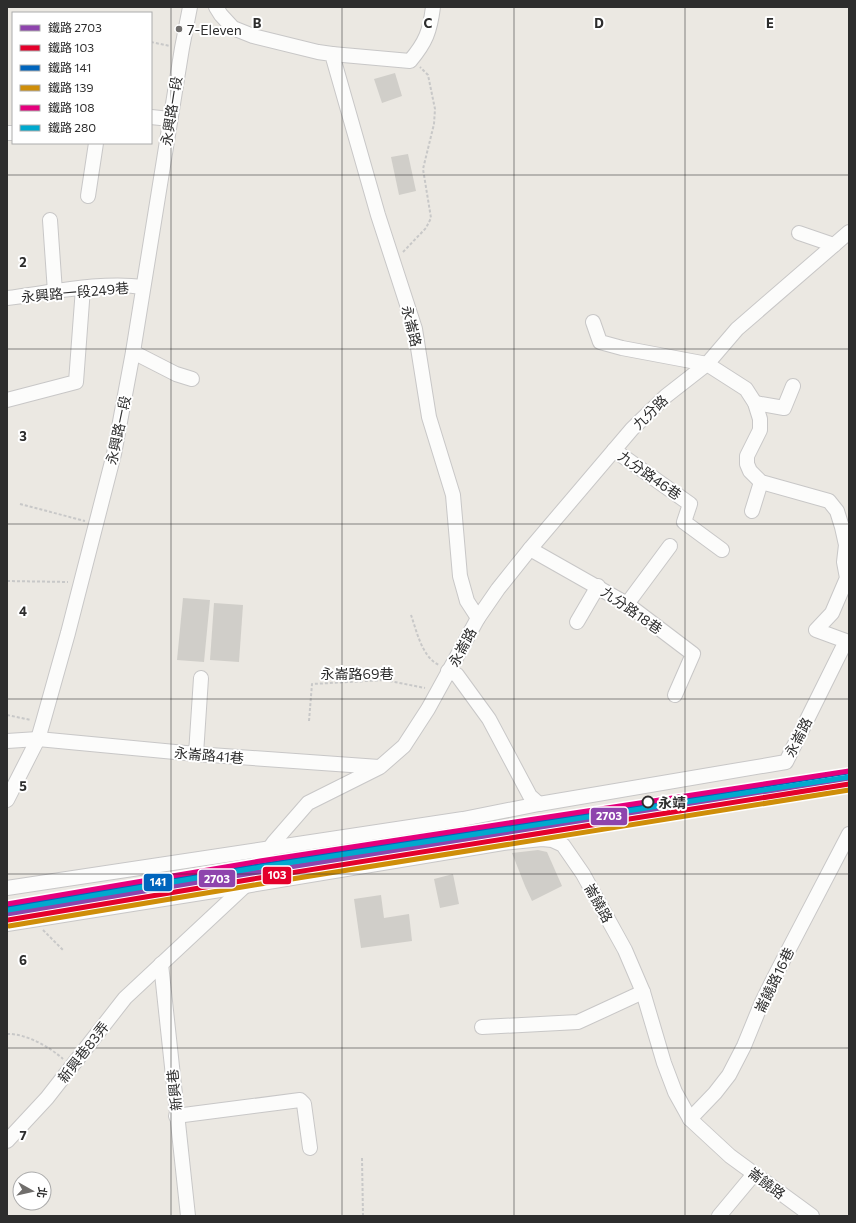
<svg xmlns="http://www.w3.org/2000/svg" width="856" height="1223" font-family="Commissioner,'Noto Sans TC',sans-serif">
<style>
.building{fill:#d0cec9}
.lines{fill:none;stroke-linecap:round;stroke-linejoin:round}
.minor-casing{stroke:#c8c7c7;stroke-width:16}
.path{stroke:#c8c8c8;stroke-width:2;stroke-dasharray:3 2;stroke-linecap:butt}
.minor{stroke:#fcfcfb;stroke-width:14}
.rail-1-casing{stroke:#fff;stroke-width:8}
.rail-2-casing{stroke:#fff;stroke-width:8}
.rail-3-casing{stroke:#fff;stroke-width:8}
.rail-4-casing{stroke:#fff;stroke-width:8}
.rail-5-casing{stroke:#fff;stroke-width:8}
.rail-6-casing{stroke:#fff;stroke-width:8}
.rail-1{stroke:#8e44ad;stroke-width:5}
.rail-2{stroke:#e4002b;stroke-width:5}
.rail-3{stroke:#0065bd;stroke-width:5}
.rail-4{stroke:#cf8e09;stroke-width:5}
.rail-5{stroke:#e5007d;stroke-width:5}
.rail-6{stroke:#00a9ce;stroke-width:5}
.grid{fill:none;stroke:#2d2d2d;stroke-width:1;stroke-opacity:0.55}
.poi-dot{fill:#706e6c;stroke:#fff;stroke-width:1.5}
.stop-dot{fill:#fff;stroke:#2d2d2d;stroke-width:2}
.labels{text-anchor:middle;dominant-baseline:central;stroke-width:4;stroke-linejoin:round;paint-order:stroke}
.poi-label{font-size:14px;fill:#2d2d2d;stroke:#fff;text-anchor:start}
.street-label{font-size:14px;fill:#2d2d2d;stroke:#fff}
.stop-label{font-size:14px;font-weight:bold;fill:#2d2d2d;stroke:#fff;text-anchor:start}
.grid-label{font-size:13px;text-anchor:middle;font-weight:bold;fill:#2d2d2d;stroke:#fff;stroke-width:4;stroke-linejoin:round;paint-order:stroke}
.line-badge{stroke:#fff;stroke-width:1.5}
.badge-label{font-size:11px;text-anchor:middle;font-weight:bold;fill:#fff}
</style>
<rect width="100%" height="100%" fill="#ebe8e2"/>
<g class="building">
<path d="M395 73 402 96 382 103 374 79Z"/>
<path d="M408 154 416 191 399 195 391 157Z"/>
<path d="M183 598 210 600 204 662 177 660Z"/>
<path d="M214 603 243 605 239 662 210 660Z"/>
<path d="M538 850 547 852 562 886 532 901 525 886 512 853Z"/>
<path d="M453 874 459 904 440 908 434 879Z"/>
<path d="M381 895 384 918 409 914 412 941 361 948 354 899Z"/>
</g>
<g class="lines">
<defs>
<g id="minor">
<path d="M216 7 221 15 233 28 253 36 318 52 332 54 378 215 415 329 429 417 453 495 460 576 467 601 478 618"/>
<path d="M332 54 410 61C426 42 430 31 433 7"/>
<path d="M151 117 170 119"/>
<path d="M7 133H13"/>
<path d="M88 196 96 143"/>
<path d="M50 220 55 292"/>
<path d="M799 233 834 245"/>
<path d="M7 298C49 293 101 281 143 287"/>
<path d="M133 352 176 374 192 379"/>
<path d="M7 400 76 382 83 288"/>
<path d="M755 403 784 408 793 386"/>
<path d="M614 450 690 504 684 522 722 550"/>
<path d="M752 511 761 482"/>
<path d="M530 549 627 604 693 654 675 695"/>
<path d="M627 604 670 546"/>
<path d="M577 622 598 586"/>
<path d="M448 671 457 675 489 719 530 796 539 804"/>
<path d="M7 741 38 739 196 754 379 767"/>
<path d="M196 754 201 678"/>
<path d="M7 800 38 739 43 722 68 633 114 454 133 352 182 48 190 7"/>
<path d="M7 888 463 819 539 804 786 762 846 641 816 630 832 613 847 578 844 562 846 545 842 527 837 511 829 501 761 482 750 471 747 464V456L760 430V419L755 403 746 389 707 364 622 348 600 342 593 322"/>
<path d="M7 924 245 886 503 843 542 839 552 840 563 845 583 874 625 950 643 992 664 1063 675 1092 690 1119 730 1156 812 1216"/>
<path d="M161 964 188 1216"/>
<path d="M482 1027 578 1022 643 992"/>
<path d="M176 1116 300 1100 304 1104 310 1148"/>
<path d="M690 1119 715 1093 729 1075 744 1046 762 1002 778 970 849 834"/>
<path d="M7 1141 47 1098 125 998 245 886 252 873 274 842 308 803 380 767 404 746 428 709 478 618 498 589 530 549 632 429 666 396 707 364 737 329 849 232"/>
<path d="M719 1216 754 1174"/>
</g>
</defs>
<use href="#minor" class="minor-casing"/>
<g class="path">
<path d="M151 42 170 46"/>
<path d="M403 252 426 228 431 218 423 169 434 124 435 109 428 75 420 67"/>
<path d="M20 504 85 521"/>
<path d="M7 581 68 582"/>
<path d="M411 615C417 632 422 657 439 665"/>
<path d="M7 715 31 720"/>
<path d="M309 721 312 684 385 680 425 688"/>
<path d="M632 821 659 817 656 795"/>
<path d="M43 930 63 950"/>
<path d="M7 1034C25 1033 50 1047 63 1059"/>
<path d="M362 1158 363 1216"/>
</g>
<use href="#minor" class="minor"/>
<defs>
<path id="rail-1" d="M7 914 252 873 849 778"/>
<path id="rail-2" d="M8 920 253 879 849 784"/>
<path id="rail-3" d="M7 908 251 867 848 772"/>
<path id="rail-4" d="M9 926 254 885 849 790"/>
<path id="rail-5" d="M7 904 260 861 849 771"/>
<path id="rail-6" d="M8 910 261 867 849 777"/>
</defs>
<use href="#rail-1" class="rail-1-casing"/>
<use href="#rail-2" class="rail-2-casing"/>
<use href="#rail-3" class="rail-3-casing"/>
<use href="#rail-4" class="rail-4-casing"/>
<use href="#rail-5" class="rail-5-casing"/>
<use href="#rail-6" class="rail-6-casing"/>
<use href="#rail-1" class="rail-1"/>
<use href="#rail-2" class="rail-2"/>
<use href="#rail-3" class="rail-3"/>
<use href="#rail-4" class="rail-4"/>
<use href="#rail-5" class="rail-5"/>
<use href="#rail-6" class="rail-6"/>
</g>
<path class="grid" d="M171 7V1216M342 7V1216M514 7V1216M685 7V1216M7 175H849M7 349H849M7 524H849M7 699H849M7 874H849M7 1048H849"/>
<circle class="poi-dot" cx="179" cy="29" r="4"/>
<circle class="stop-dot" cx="648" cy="802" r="5.5"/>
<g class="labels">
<g class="poi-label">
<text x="187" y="29">7-Eleven</text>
</g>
<g class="street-label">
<text transform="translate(171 111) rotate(-81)">永興路一段</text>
<text transform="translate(75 292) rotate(-5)">永興路一段249巷</text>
<text transform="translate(412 326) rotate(76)">永崙路</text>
<text transform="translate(650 412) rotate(-44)">九分路</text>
<text transform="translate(118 430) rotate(-78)">永興路一段</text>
<text transform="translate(650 475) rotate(35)">九分路46巷</text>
<text transform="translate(632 610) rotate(35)">九分路18巷</text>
<text transform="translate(462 647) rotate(-62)">永崙路</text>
<text x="357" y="673">永崙路69巷</text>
<text transform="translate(798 737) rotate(-63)">永崙路</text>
<text transform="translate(209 755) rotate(5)">永崙路41巷</text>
<text transform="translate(599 903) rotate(61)">崙饒路</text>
<text transform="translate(774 980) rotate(-64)">崙饒路16巷</text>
<text transform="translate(83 1052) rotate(-52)">新興巷83弄</text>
<text transform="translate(174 1090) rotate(-96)">新興巷</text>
<text transform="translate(767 1183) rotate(37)">崙饒路</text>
</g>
<g class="stop-label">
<text x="658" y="802">永靖</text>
</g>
</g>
<g class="grid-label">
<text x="257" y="28">B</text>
<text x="428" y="28">C</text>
<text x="599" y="28">D</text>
<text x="770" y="28">E</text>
<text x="23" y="267">2</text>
<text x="23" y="441">3</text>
<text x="23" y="616">4</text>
<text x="23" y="791">5</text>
<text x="23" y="965">6</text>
<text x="23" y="1140">7</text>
</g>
<g class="line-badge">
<rect x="590" y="807" width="38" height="19" rx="4" fill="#8e44ad"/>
<rect x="262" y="866" width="30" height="19" rx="4" fill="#e4002b"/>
<rect x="198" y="869" width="38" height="19" rx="4" fill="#8e44ad"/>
<rect x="143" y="873" width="30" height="19" rx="4" fill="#0065bd"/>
</g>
<g class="badge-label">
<text x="609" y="820">2703</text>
<text x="277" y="879">103</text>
<text x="217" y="883">2703</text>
<text x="158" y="886">141</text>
</g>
<rect width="856" height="1223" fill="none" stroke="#2d2d2d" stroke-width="16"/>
<rect x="12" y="12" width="140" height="132" fill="#ffffff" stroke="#ababab"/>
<rect x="20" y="25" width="20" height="6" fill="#8e44ad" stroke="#ababab"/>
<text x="48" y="32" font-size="12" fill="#2d2d2d">鐵路 2703</text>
<rect x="20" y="45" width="20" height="6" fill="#e4002b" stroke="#ababab"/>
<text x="48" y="52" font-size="12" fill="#2d2d2d">鐵路 103</text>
<rect x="20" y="65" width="20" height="6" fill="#0065bd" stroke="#ababab"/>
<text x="48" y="72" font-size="12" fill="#2d2d2d">鐵路 141</text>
<rect x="20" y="85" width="20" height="6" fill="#cf8e09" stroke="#ababab"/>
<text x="48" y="92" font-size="12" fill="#2d2d2d">鐵路 139</text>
<rect x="20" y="105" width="20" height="6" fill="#e5007d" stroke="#ababab"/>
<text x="48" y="112" font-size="12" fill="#2d2d2d">鐵路 108</text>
<rect x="20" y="125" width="20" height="6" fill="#00a9ce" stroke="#ababab"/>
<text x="48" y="132" font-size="12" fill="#2d2d2d">鐵路 280</text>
<g transform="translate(32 1191) rotate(98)"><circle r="19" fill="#ffffff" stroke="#ababab"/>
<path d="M0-3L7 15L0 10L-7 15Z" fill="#706e6c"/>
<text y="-6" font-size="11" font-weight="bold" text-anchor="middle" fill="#2d2d2d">北</text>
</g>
</svg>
